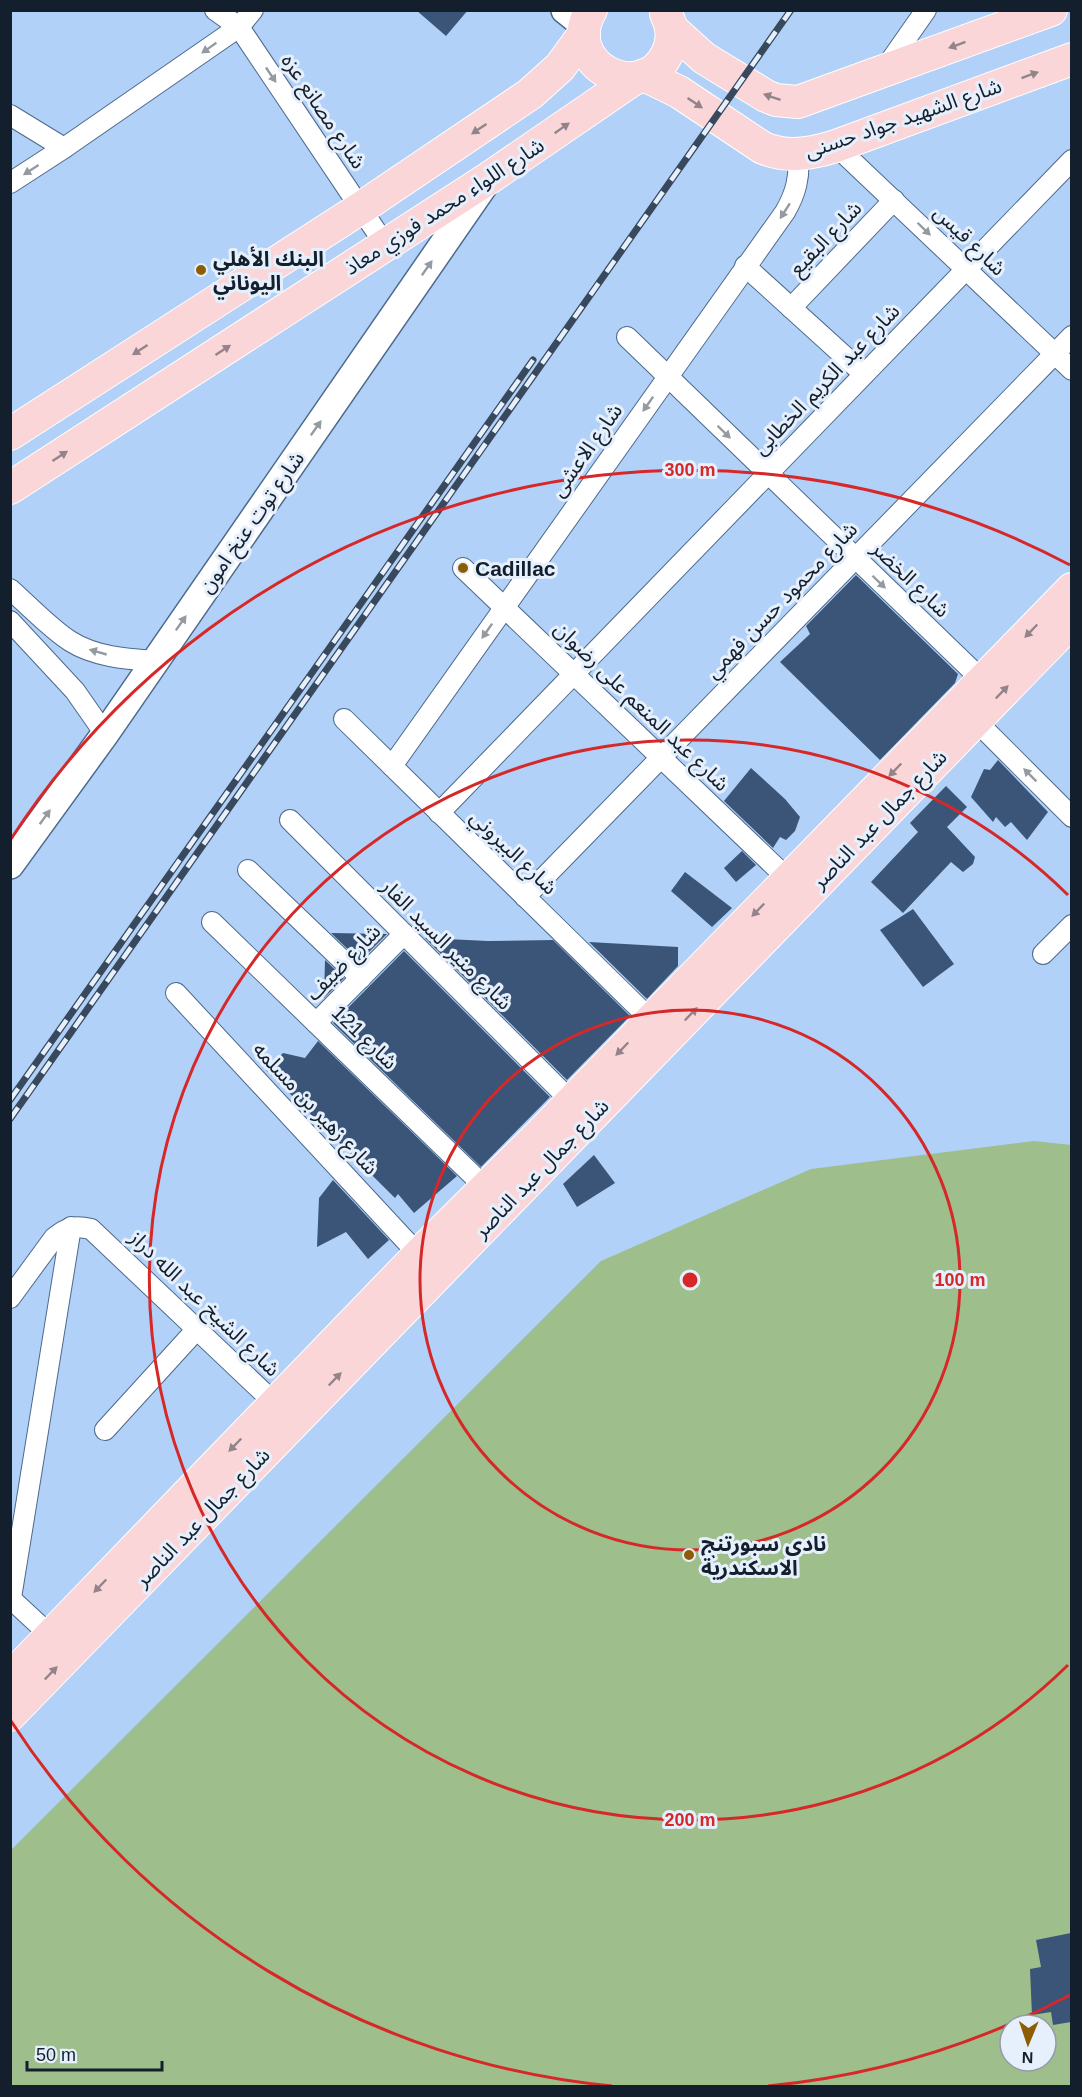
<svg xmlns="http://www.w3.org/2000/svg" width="1082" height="2097" font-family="Arial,'Noto Sans Arabic',sans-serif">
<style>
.green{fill:#9ebe8c;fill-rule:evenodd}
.building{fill:#3a5577}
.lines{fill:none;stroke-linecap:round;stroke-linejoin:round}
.street-casing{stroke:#4d698c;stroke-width:22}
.secondary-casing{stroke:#4d698c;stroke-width:30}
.primary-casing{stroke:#fff;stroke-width:34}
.street{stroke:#fff;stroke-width:20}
.secondary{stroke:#fff;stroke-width:27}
.primary{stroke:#fbd6d9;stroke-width:32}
.rail-casing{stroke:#39495d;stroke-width:7}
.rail{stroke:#e6f0fc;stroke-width:4.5;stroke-dasharray:14;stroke-linecap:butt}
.oneway{fill:#93848c}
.oneway2{fill:#959aa1}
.ring{fill:none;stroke:#d62828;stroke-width:3}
.poi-dot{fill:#8c5d03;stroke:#e6f0fc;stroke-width:2}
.labels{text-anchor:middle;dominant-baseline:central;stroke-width:6;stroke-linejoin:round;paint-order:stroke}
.street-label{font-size:21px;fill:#141f2e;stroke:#e6f0fc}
.poi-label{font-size:21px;font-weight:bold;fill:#141f2e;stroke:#e6f0fc;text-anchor:start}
.centre{fill:#d62828;stroke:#e6f0fc;stroke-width:3}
.ring-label{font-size:18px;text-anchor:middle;font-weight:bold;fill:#d62828;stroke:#e6f0fc;stroke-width:6;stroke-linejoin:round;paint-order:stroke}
</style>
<rect width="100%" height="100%" fill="#b2d1f8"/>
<path class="green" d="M1034 1141 1071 1145V2086H11V1850L601 1261 811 1169ZM1010 2025H1046V2061H1010Z"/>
<g class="building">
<path d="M416 10H468L446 36Z"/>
<path d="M856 575 958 674 955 683 880 760 780 662 810 634 806 626Z"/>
<path d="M998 760 1048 812 1027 840 1011 822 1005 827 996 817 993 822 971 797 984 769 990 770Z"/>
<path d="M751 768 785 799 800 817 795 831 786 840 780 837 773 848 724 801Z"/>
<path d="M946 786 967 807 947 827 975 857 973 864 963 872 951 862 903 913 871 882 918 832 910 823Z"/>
<path d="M742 851 756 865 736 882 724 868Z"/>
<path d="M685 872 732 908 712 927 671 891Z"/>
<path d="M913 909 954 964 923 987 880 930Z"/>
<path d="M331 933 387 934 360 961Z"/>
<path d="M425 938 488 941 553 940 630 1016 567 1080Z"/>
<path d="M589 942 678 947V966L647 999Z"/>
<path d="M404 951 550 1097 481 1167 333 1023Z"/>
<path d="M325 960 344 978 324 998Z"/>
<path d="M318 1041 457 1176 414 1213 398 1194 395 1198 266 1070 283 1053 305 1058Z"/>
<path d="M594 1155 615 1183 577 1207 563 1184Z"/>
<path d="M333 1180 389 1240 368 1259 346 1232 317 1247 319 1198Z"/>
<path d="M1071 1933V2022L1053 2025 1051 2012 1032 2015 1030 1969 1041 1967 1036 1940Z"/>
</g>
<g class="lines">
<defs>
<g id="street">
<path d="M215 10 239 27 386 246"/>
<path d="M884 70 926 10"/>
<path d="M10 115 64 148"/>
<path d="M836 146 1072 370"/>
<path d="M10 183 64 148 239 27 253 10"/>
<path d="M745 266 864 374"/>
<path d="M791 308 894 200"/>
<path d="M627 337 982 680"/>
<path d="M463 568 788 879"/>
<path d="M10 589C27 604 52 630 70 641 95 657 127 659 155 661"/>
<path d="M10 621 75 691 105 734"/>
<path d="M344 719 651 1020"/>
<path d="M975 720 1072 817"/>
<path d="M392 766 785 212C796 193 800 177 798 155"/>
<path d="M439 813 1072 160"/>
<path d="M290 820 571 1101"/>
<path d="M248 870 361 978"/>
<path d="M525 897 1072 336"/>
<path d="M212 922 485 1187"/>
<path d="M1043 954 1072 925"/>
<path d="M176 993 419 1255"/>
<path d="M316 1023 404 934"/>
<path d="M10 1298 54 1238C67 1227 75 1225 91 1229L282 1410"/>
<path d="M105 1430 197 1329"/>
<path d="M10 1598 51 1636"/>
<path d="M11 1598 71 1227"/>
</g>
<g id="secondary">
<path d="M565 10 585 26"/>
<path d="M10 865 105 734 487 181"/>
</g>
<g id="primary">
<path d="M591 10C559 64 641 107 667 54 674 40 673 27 666 14"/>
<path d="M672 29 704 58 766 96 776 100 798 102 1051 10"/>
<path d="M644 75 679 92 763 148C788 158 810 154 836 146L1072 59"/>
<path d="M10 434 361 208 530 94 560 67 584 34"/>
<path d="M10 488 489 178 635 78"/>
<path d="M10 1678 436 1237 539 1135 1072 589"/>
<path d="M10 1715 1072 621"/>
</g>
</defs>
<use href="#street" class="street-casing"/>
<use href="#secondary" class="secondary-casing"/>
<use href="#primary" class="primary-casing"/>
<use href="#street" class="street"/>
<use href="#secondary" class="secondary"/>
<use href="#primary" class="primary"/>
<defs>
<g id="rail">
<path d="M10 1100 533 360"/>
<path d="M10 1119 791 10"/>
</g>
</defs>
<use href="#rail" class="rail-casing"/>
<use href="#rail" class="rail"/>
</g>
<defs><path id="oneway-solid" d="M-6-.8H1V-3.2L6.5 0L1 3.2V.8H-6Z" transform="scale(1.5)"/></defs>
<g class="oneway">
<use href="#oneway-solid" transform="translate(957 45) rotate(160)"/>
<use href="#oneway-solid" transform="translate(1030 75) rotate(-20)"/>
<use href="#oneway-solid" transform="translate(772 97) rotate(-161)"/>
<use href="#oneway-solid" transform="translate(695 103) rotate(34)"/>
<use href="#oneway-solid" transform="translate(562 128) rotate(-35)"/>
<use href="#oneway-solid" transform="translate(479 129) rotate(146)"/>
<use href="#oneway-solid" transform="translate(140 350) rotate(147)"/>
<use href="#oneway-solid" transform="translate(223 350) rotate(-33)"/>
<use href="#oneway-solid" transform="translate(60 456) rotate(-33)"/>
<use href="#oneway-solid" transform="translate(1031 631) rotate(134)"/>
<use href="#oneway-solid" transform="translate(1002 692) rotate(-46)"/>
<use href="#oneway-solid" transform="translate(895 770) rotate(134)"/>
<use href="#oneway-solid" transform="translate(758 910) rotate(134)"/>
<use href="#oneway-solid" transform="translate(691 1014) rotate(-46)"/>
<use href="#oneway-solid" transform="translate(622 1049) rotate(134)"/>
<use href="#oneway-solid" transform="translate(335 1379) rotate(-46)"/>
<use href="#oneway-solid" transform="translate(235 1445) rotate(134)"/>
<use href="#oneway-solid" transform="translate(100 1586) rotate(134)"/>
<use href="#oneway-solid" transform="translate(51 1673) rotate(-46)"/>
</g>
<g class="oneway2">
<use href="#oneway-solid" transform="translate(209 48) rotate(145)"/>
<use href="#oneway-solid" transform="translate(271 75) rotate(56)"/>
<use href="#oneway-solid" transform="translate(31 170) rotate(147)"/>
<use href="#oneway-solid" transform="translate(785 211) rotate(123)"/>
<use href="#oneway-solid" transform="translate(924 229) rotate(44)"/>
<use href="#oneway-solid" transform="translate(427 268) rotate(-55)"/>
<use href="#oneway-solid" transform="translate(648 404) rotate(125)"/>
<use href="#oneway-solid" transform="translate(316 428) rotate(-55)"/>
<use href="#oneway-solid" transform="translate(724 432) rotate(44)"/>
<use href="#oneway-solid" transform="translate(879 582) rotate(44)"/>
<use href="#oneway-solid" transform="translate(181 623) rotate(-55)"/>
<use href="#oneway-solid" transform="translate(487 631) rotate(125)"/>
<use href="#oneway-solid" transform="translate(98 652) rotate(-164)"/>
<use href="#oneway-solid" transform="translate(1030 775) rotate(-135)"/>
<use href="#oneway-solid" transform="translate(45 817) rotate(-54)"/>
</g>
<g class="ring">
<circle cx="690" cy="1280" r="270"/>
<path d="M1068 1665A540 540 0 1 1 1068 895"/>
<path d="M1070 1995A810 810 0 0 1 768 2086M612 2086A810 810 0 0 1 11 1721M11 839A810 810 0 0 1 1070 565"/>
</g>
<g class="poi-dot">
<circle cx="201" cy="270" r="6"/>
<circle cx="463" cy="568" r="6"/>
<circle cx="689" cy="1555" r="6"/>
</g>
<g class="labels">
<g class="street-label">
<text transform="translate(324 111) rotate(56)">شارع مصانع عزه</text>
<text transform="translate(903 118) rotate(-19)">شارع الشهيد جواد حسنى</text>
<text transform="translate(444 206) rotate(-33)">شارع اللواء محمد فوزي معاذ</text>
<text transform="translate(825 238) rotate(-46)">شارع البقيع</text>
<text transform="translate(970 240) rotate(44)">شارع قيس</text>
<text transform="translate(826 379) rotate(-46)">شارع عبد الكريم الخطابى</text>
<text transform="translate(586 450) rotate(-55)">شارع الاعشى</text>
<text transform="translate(251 522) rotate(-55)">شارع توت عنخ امون</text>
<text transform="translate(911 579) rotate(44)">شارع الخضر</text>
<text transform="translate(781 600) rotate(-46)">شارع محمود حسن فهمي</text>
<text transform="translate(642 706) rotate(44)">شارع عبد المنعم على رضوان</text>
<text transform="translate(879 819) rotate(-46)">شارع جمال عبد الناصر</text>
<text transform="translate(514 852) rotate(44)">شارع البيروني</text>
<text transform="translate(447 944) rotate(45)">شارع منير السيد الفار</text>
<text transform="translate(343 962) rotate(-46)">شارع ضيف</text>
<text transform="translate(365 1037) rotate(44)">شارع 121</text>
<text transform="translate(316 1108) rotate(47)">شارع زهير بن مسلمه</text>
<text transform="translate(541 1168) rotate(-46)">شارع جمال عبد الناصر</text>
<text transform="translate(205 1303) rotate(44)">شارع الشيخ عبد الله دراز</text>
<text transform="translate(202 1517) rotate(-46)">شارع جمال عبد الناصر</text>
</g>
<g class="poi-label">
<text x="213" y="258">البنك الأهلي<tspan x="213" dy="24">اليوناني</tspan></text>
<text x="475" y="568">Cadillac</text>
<text x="701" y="1543">نادي سبورتنج<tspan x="701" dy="24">الاسكندرية</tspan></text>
</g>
</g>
<circle cx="690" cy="1280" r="9" class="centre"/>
<g class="ring-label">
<text x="690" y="476">300 m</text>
<text x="960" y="1286">100 m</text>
<text x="690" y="1826">200 m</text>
</g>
<rect width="1082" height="2097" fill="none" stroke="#141f2e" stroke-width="24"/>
<g transform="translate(1028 2043) rotate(182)"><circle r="28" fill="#e6f0fc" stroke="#929caa" stroke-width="1.5"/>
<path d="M0-4.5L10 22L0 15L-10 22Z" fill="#8c5d03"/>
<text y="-9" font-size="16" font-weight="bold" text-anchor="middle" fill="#141f2e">N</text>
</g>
<path d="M27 2061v9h135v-9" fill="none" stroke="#141f2e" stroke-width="3"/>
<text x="36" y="2061" font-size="18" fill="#141f2e" stroke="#e6f0fc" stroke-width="4.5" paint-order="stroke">50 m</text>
</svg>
